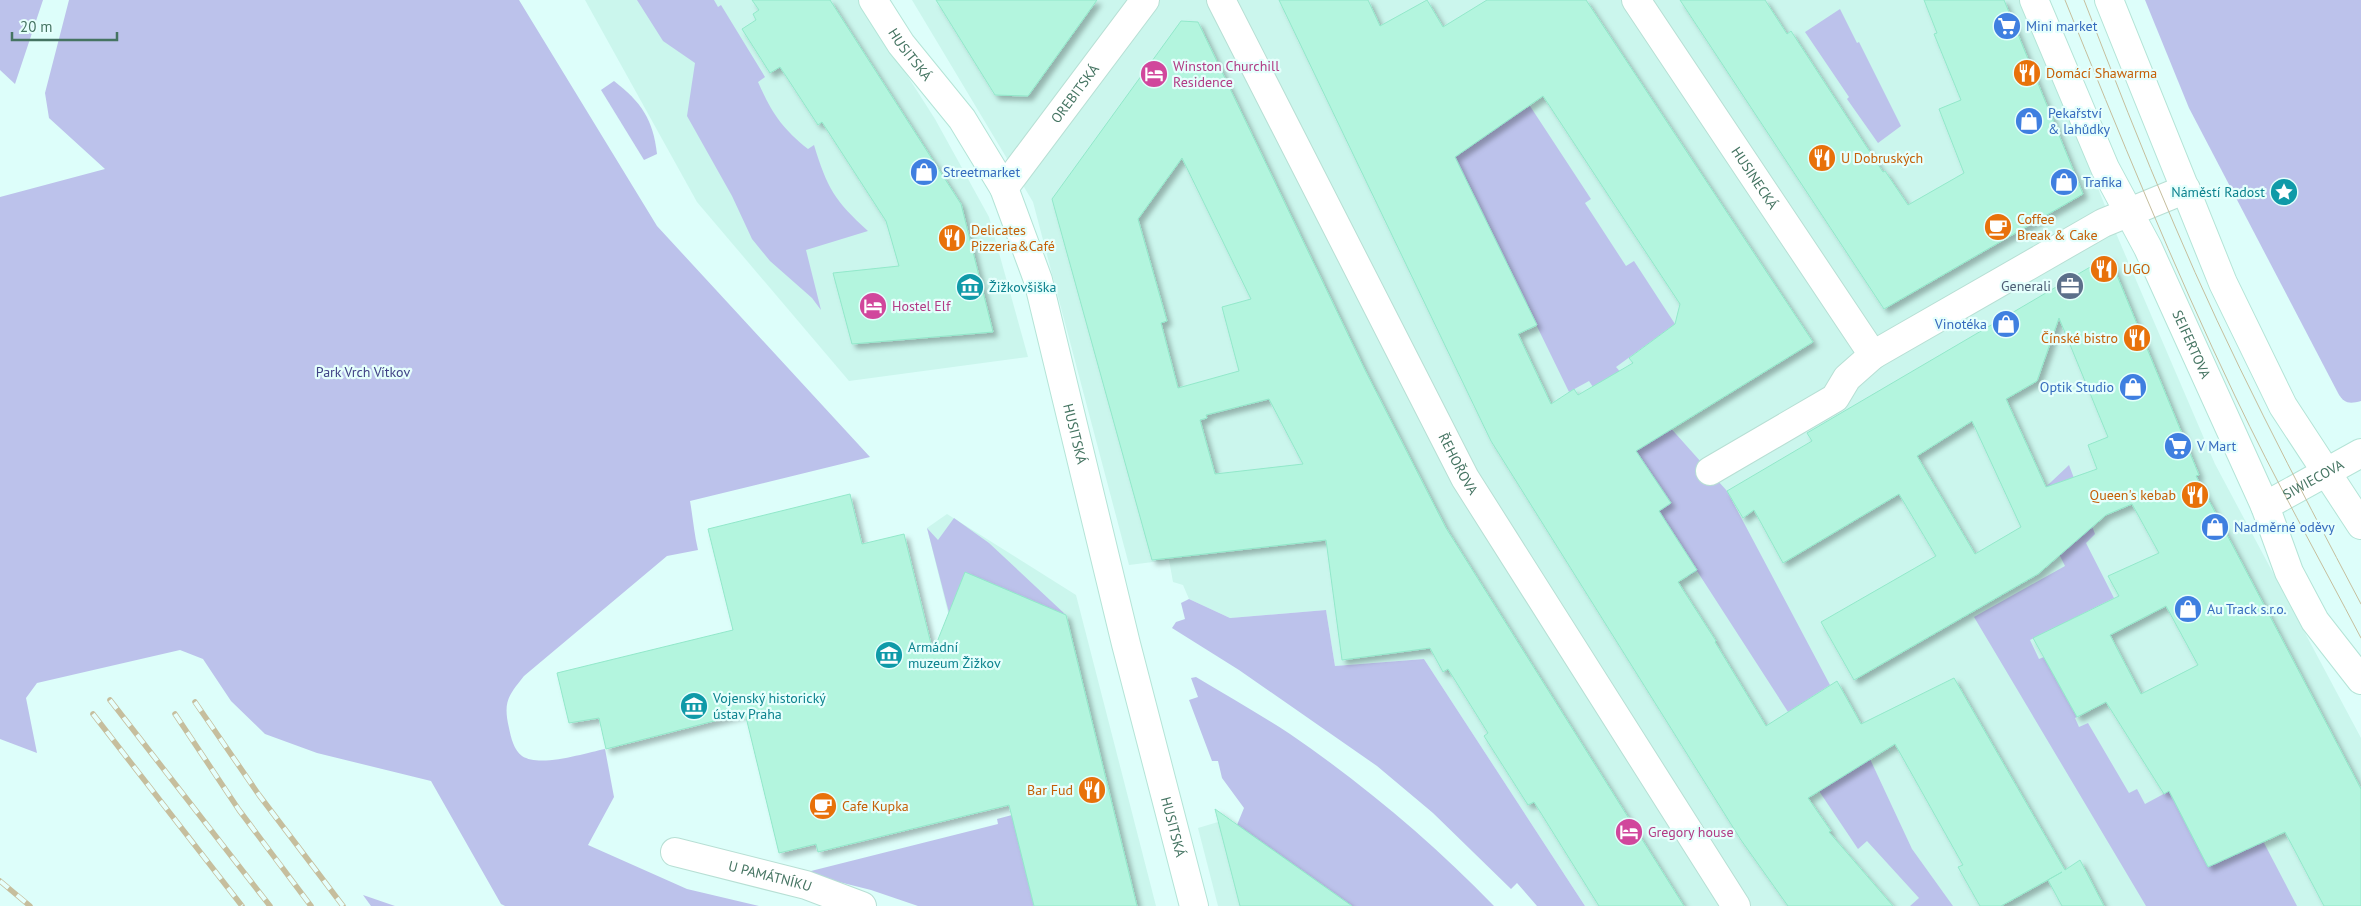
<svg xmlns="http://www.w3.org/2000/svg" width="2361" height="906" font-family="'PT Sans',sans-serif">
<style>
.residential{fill:#cbf6ed}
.green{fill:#bcc2eb}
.building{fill:#b3f5de;stroke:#92e8ca;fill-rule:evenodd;filter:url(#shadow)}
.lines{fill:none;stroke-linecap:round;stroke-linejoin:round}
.street-casing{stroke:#b7dfd4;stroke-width:30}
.secondary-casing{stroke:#b4e4d7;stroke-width:30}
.street{stroke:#fff;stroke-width:28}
.secondary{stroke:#fff;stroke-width:28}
.tram{stroke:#c6be9d;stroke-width:1}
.rail-casing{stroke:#c6be9d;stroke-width:5.5}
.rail{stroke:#e5fffc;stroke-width:4;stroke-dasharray:11;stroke-linecap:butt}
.labels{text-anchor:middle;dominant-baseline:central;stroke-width:4.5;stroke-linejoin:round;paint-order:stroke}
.shop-label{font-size:14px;fill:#366cbe;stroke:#e5fffc;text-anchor:start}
.street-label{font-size:14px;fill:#457462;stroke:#e5fffc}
.hotel-label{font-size:14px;fill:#b23c85;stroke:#e5fffc;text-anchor:start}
.food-label{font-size:14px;fill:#c56008;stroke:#e5fffc;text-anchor:start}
.culture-label{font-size:14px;fill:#0d838f;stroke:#e5fffc;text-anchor:start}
.service-label{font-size:14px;fill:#4e5e75;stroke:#e5fffc;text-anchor:end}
.park-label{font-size:14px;fill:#414387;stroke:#e5fffc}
</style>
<defs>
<filter id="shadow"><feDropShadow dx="4.5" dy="4.5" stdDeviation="2.5" flood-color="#0004"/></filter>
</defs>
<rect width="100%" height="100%" fill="#ddfefa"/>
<g class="residential">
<path d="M585 0H859L935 119 989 217 1028 357 849 381 697 202Z"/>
<path d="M912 0H2023L2115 231 2215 464 2361 738V906H1585L1424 659 1335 666 1326 610 1230 618 1189 599 1183 585 1173 582 1169 560 1129 565 1033 202Z"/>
<path d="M947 514 1076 595 1156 906H1034L997 751 956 645 927 528Z"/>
<path d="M1228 819 1352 906H1218L1198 828Z"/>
</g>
<g class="green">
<path d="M0 0H43L15 84 0 70Z"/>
<path d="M69 0H519L657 226 870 457 690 501C693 518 694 533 698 550L667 556 524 676C508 696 503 702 509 728 511 738 514 750 522 756 540 768 585 753 605 749L614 797 588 845 687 889 759 906H505L501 904 431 781 317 753 265 734 231 701 203 659 180 650 37 683 26 698 37 753 0 739V197L105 169 49 118 45 93Z"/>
<path d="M637 0H714L718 7 721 5 765 77 758 82C772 113 781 127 808 149L814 145C827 188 835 201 868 231L806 250 821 310 812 298 770 261 752 239 732 196 687 116 695 63 663 41Z"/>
<path d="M2145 0H2361V401C2350 404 2344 404 2338 393L2189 108Z"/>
<path d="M1840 9 1857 43 1859 42 1901 126 1878 143 1847 99 1849 97 1805 32Z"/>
<path d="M614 81C641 102 653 119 657 154L644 160 601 90Z"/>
<path d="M1530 106 1591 199 1585 203 1626 266 1634 261 1675 324 1616 367 1727 491 1830 685 1788 712 1697 571 1689 576 1651 517 1625 435 1589 381 1569 392 1442 132 1520 112Z"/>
<path d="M2069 465 2095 534 2086 543 2114 598 2030 640 2039 659 2044 657 2077 717 2075 718 2079 727 2088 723 2129 793 2137 789 2145 804 2212 768 2226 821 2243 851 2263 841 2297 906H2146L1974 617 2065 566 2032 500Z"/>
<path d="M954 518 989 543 1066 615 965 573 949 613 927 528 938 540Z"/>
<path d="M1189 599 1230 618 1326 610 1335 666 1424 659 1585 906H1537L1517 883 1511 889 1433 813 1377 766 1239 670 1172 628 1176 622 1185 619 1181 603Z"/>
<path d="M1196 677C1227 696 1260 714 1290 734 1363 784 1432 842 1494 906H1352L1237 825 1244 808 1222 778 1218 761H1212L1189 700 1198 697 1191 678Z"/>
<path d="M1870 759 1912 849 1953 906H1910L1919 898 1867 841 1858 849 1819 791Z"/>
<path d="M1012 815 1034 906H918L871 890 807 874V872L998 824 997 819Z"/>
<path d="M363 895 395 906H371Z"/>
</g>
<g class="building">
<path d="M752 0H830L961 204 993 332 852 344 833 273 899 266 886 221 822 122 818 125 780 67 770 73 742 29 756 20 753 14 759 10Z"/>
<path d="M936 0H1097L1028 96 995 95Z"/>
<path d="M1279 0H1368L1380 26 1427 0 1443 27 1487 0H1586L1813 342 1636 451 1671 503 1659 511 1697 570 1678 582 1716 641 1715 642 1766 726 1837 681 1861 724 1954 678 2065 870 2080 860 2104 906H2062L2048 880 2062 872 2001 906H1980L1958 867 1963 865 1895 744 1808 798 1831 831 1829 832 1893 906H1788L1741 840 1491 441ZM1543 96 1680 304 1675 324 1629 358 1633 363 1578 395 1574 389 1551 404 1518 334 1537 325 1455 157Z"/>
<path d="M1680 0H1765L1787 34 1791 31 1883 172 1885 171 1908 205 1964 173 1939 109 1961 100 1934 34 1937 33 1924 0H2004L2083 194 1884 309Z"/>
<path d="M1181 21 1198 22 1366 372 1446 528 1684 906H1599L1534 802 1528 805 1484 736 1488 733 1448 669 1443 672 1430 648 1342 660 1326 540 1152 560 1052 199ZM1182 158 1251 299 1222 307 1239 371 1178 388 1161 323 1167 321 1138 219ZM1269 399 1303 464 1215 474 1200 420 1207 418 1206 415Z"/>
<path d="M2109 256 2199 475 2196 476 2361 789V906H2324L2285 832 2208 867 2169 791 2164 794 2106 702 2077 717 2033 638 2119 596 2108 576 2159 553 2132 504 2106 515 2038 574 1854 680 1821 622 1936 556 1899 494 1783 563 1754 510 1743 518 1727 491 1812 441 1807 433ZM2059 318 2108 437 2088 445 2097 469 2046 487 2006 399 2037 381ZM1972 421 2021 527 1975 554 1917 456ZM2166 606 2198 665 2141 694 2110 635Z"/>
<path d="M850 494 862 544 904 534 933 652 965 572 1066 615 1137 906H1034L1009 805 818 852 816 844 779 853 745 713 606 749 599 718 569 723 557 673 733 630 708 529Z"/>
<path d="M1215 809 1352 906H1240Z"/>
</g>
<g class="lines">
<defs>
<g id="street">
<path id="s1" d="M1221 0 1465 478 1736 906"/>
<path id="s2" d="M1636 0 1873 355"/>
<path id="s3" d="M1004 188 1145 0"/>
<path d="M1710 471 1835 398 1847 378 1873 355 2103 223 2186 189"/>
<path id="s4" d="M675 852 806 885 862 906"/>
</g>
<g id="secondary">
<path id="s5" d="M873 0 901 44 962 119 1004 188 1038 280 1126 644 1194 906"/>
<path id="s6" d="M2034 0 2105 168 2148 248 2265 506 2289 572 2315 621 2361 680"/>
<path d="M2109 0 2223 283 2283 406 2361 525"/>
<path id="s7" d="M2265 506 2361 453"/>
</g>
</defs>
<use href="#street" class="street-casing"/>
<use href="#secondary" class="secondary-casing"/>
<use href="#street" class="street"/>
<use href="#secondary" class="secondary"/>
<g class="tram">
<path d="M2065 0C2119 133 2173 266 2235 396 2274 478 2319 558 2361 638"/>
<path d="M2084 0C2113 75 2142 150 2174 224 2229 354 2295 479 2361 604"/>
</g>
<defs>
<g id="rail">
<path d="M110 700 270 906"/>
<path d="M195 702 259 795 343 906"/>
<path d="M93 714 242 906"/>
<path d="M175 714 239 810 311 906"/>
<path d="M0 881 30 906"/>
</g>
</defs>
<use href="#rail" class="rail-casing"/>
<use href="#rail" class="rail"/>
</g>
<defs>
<symbol id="supermarket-disc" viewBox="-11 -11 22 22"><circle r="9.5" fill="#3f7fe0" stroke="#e5fffc"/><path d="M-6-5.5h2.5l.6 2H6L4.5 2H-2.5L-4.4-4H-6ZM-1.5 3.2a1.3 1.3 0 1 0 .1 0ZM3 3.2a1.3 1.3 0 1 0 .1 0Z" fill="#fff"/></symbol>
<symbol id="restaurant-disc" viewBox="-11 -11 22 22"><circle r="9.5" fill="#e8710a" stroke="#e5fffc"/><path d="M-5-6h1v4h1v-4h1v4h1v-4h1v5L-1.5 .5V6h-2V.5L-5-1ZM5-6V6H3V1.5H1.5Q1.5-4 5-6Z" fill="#fff"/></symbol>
<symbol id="hotel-disc" viewBox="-11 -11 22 22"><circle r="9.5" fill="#d1479c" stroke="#e5fffc"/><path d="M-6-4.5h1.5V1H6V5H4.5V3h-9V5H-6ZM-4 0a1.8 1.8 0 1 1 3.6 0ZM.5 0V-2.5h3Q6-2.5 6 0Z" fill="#fff"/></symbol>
<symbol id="shop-disc" viewBox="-11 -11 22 22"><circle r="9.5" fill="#3f7fe0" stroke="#e5fffc"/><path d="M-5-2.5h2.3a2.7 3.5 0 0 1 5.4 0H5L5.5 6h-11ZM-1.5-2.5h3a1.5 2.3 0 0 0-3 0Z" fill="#fff"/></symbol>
<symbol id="sight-disc" viewBox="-11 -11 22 22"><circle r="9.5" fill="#0f9aa8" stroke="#e5fffc"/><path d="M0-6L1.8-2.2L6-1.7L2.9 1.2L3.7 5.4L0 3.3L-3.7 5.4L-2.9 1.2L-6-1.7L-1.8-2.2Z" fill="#fff"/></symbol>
<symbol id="cafe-disc" viewBox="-11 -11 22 22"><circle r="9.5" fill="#e8710a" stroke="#e5fffc"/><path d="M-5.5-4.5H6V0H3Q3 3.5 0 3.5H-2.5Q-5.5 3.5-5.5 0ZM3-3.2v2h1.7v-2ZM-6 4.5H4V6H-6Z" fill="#fff"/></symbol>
<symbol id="office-disc" viewBox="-11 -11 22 22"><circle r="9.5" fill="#5c6f8a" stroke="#e5fffc"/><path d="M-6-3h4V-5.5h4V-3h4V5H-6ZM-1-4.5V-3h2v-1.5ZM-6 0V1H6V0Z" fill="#fff"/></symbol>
<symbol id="museum-disc" viewBox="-11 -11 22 22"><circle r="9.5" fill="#0f9aa8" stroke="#e5fffc"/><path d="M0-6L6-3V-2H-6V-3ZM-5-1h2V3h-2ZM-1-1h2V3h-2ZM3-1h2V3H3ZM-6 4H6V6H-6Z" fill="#fff"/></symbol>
</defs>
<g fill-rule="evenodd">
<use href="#supermarket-disc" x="1991" y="10" width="32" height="32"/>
<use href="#restaurant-disc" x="2011" y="57" width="32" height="32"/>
<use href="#hotel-disc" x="1138" y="58" width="32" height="32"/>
<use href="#shop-disc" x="2013" y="105" width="32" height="32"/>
<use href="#restaurant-disc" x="1806" y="142" width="32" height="32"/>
<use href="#shop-disc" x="908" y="156" width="32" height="32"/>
<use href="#shop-disc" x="2048" y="166" width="32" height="32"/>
<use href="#sight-disc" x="2268" y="176" width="32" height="32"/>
<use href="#cafe-disc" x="1982" y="211" width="32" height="32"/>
<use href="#restaurant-disc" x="936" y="222" width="32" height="32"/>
<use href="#restaurant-disc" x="2088" y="253" width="32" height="32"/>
<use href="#office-disc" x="2054" y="270" width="32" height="32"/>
<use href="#museum-disc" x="954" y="271" width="32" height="32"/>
<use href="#hotel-disc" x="857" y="290" width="32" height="32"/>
<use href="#shop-disc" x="1990" y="308" width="32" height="32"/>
<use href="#restaurant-disc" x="2121" y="322" width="32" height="32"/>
<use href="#shop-disc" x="2117" y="371" width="32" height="32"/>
<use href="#supermarket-disc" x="2162" y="430" width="32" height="32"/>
<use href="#restaurant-disc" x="2179" y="479" width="32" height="32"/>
<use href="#shop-disc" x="2199" y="511" width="32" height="32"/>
<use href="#shop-disc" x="2172" y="593" width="32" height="32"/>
<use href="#museum-disc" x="873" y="639" width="32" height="32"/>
<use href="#museum-disc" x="678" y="690" width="32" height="32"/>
<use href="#restaurant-disc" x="1076" y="774" width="32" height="32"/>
<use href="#cafe-disc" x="807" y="790" width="32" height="32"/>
<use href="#hotel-disc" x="1613" y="816" width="32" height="32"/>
</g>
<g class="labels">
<g class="shop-label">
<text x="2026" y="26">Mini market</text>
<text x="2048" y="113">Pekařství<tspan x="2048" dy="16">&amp; lahůdky</tspan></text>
<text x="943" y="172">Streetmarket</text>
<text x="2083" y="182">Trafika</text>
<text x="1987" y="324" text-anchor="end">Vinotéka</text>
<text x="2114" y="387" text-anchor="end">Optik Studio</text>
<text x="2197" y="446">V Mart</text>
<text x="2234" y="527">Nadměrné oděvy</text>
<text x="2207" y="609">Au Track s.r.o.</text>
</g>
<g class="street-label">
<text stroke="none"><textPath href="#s5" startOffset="66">HUSITSKÁ</textPath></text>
<text stroke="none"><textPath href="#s3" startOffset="118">OREBITSKÁ</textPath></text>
<text stroke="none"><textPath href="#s2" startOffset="214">HUSINECKÁ</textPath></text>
<text stroke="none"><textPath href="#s6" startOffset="379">SEIFERTOVA</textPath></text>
<text stroke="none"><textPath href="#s5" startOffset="486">HUSITSKÁ</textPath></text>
<text stroke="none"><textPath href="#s1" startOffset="521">ŘEHOŘOVA</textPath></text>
<text stroke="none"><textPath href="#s7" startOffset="55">SIWIECOVA</textPath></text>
<text stroke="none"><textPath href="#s5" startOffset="891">HUSITSKÁ</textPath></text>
<text stroke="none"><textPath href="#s4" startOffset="98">U PAMÁTNÍKU</textPath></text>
</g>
<g class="hotel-label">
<text x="1173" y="66">Winston Churchill<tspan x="1173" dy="16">Residence</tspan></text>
<text x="892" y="306">Hostel Elf</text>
<text x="1648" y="832">Gregory house</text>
</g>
<g class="food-label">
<text x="2046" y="73">Domácí Shawarma</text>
<text x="1841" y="158">U Dobruských</text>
<text x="2017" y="219">Coffee<tspan x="2017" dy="16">Break &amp; Cake</tspan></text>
<text x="971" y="230">Delicates<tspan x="971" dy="16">Pizzeria&amp;Café</tspan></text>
<text x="2123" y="269">UGO</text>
<text x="2118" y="338" text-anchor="end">Čínské bistro</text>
<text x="2176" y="495" text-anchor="end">Queen's kebab</text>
<text x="1073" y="790" text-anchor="end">Bar Fud</text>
<text x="842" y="806">Cafe Kupka</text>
</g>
<g class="culture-label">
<text x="2265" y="192" text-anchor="end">Náměstí Radost</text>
<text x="989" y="287">Žižkovšiška</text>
<text x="908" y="647">Armádní<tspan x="908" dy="16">muzeum Žižkov</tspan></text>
<text x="713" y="698">Vojenský historický<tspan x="713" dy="16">ústav Praha</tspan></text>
</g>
<g class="service-label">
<text x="2051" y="286">Generali</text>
</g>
<g class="park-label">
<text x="363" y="372">Park Vrch Vítkov</text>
</g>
</g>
<path d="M12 32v8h105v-8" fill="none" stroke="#457462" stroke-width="2.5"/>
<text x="20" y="32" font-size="15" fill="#457462" stroke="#e5fffc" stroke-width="4" paint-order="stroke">20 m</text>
</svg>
